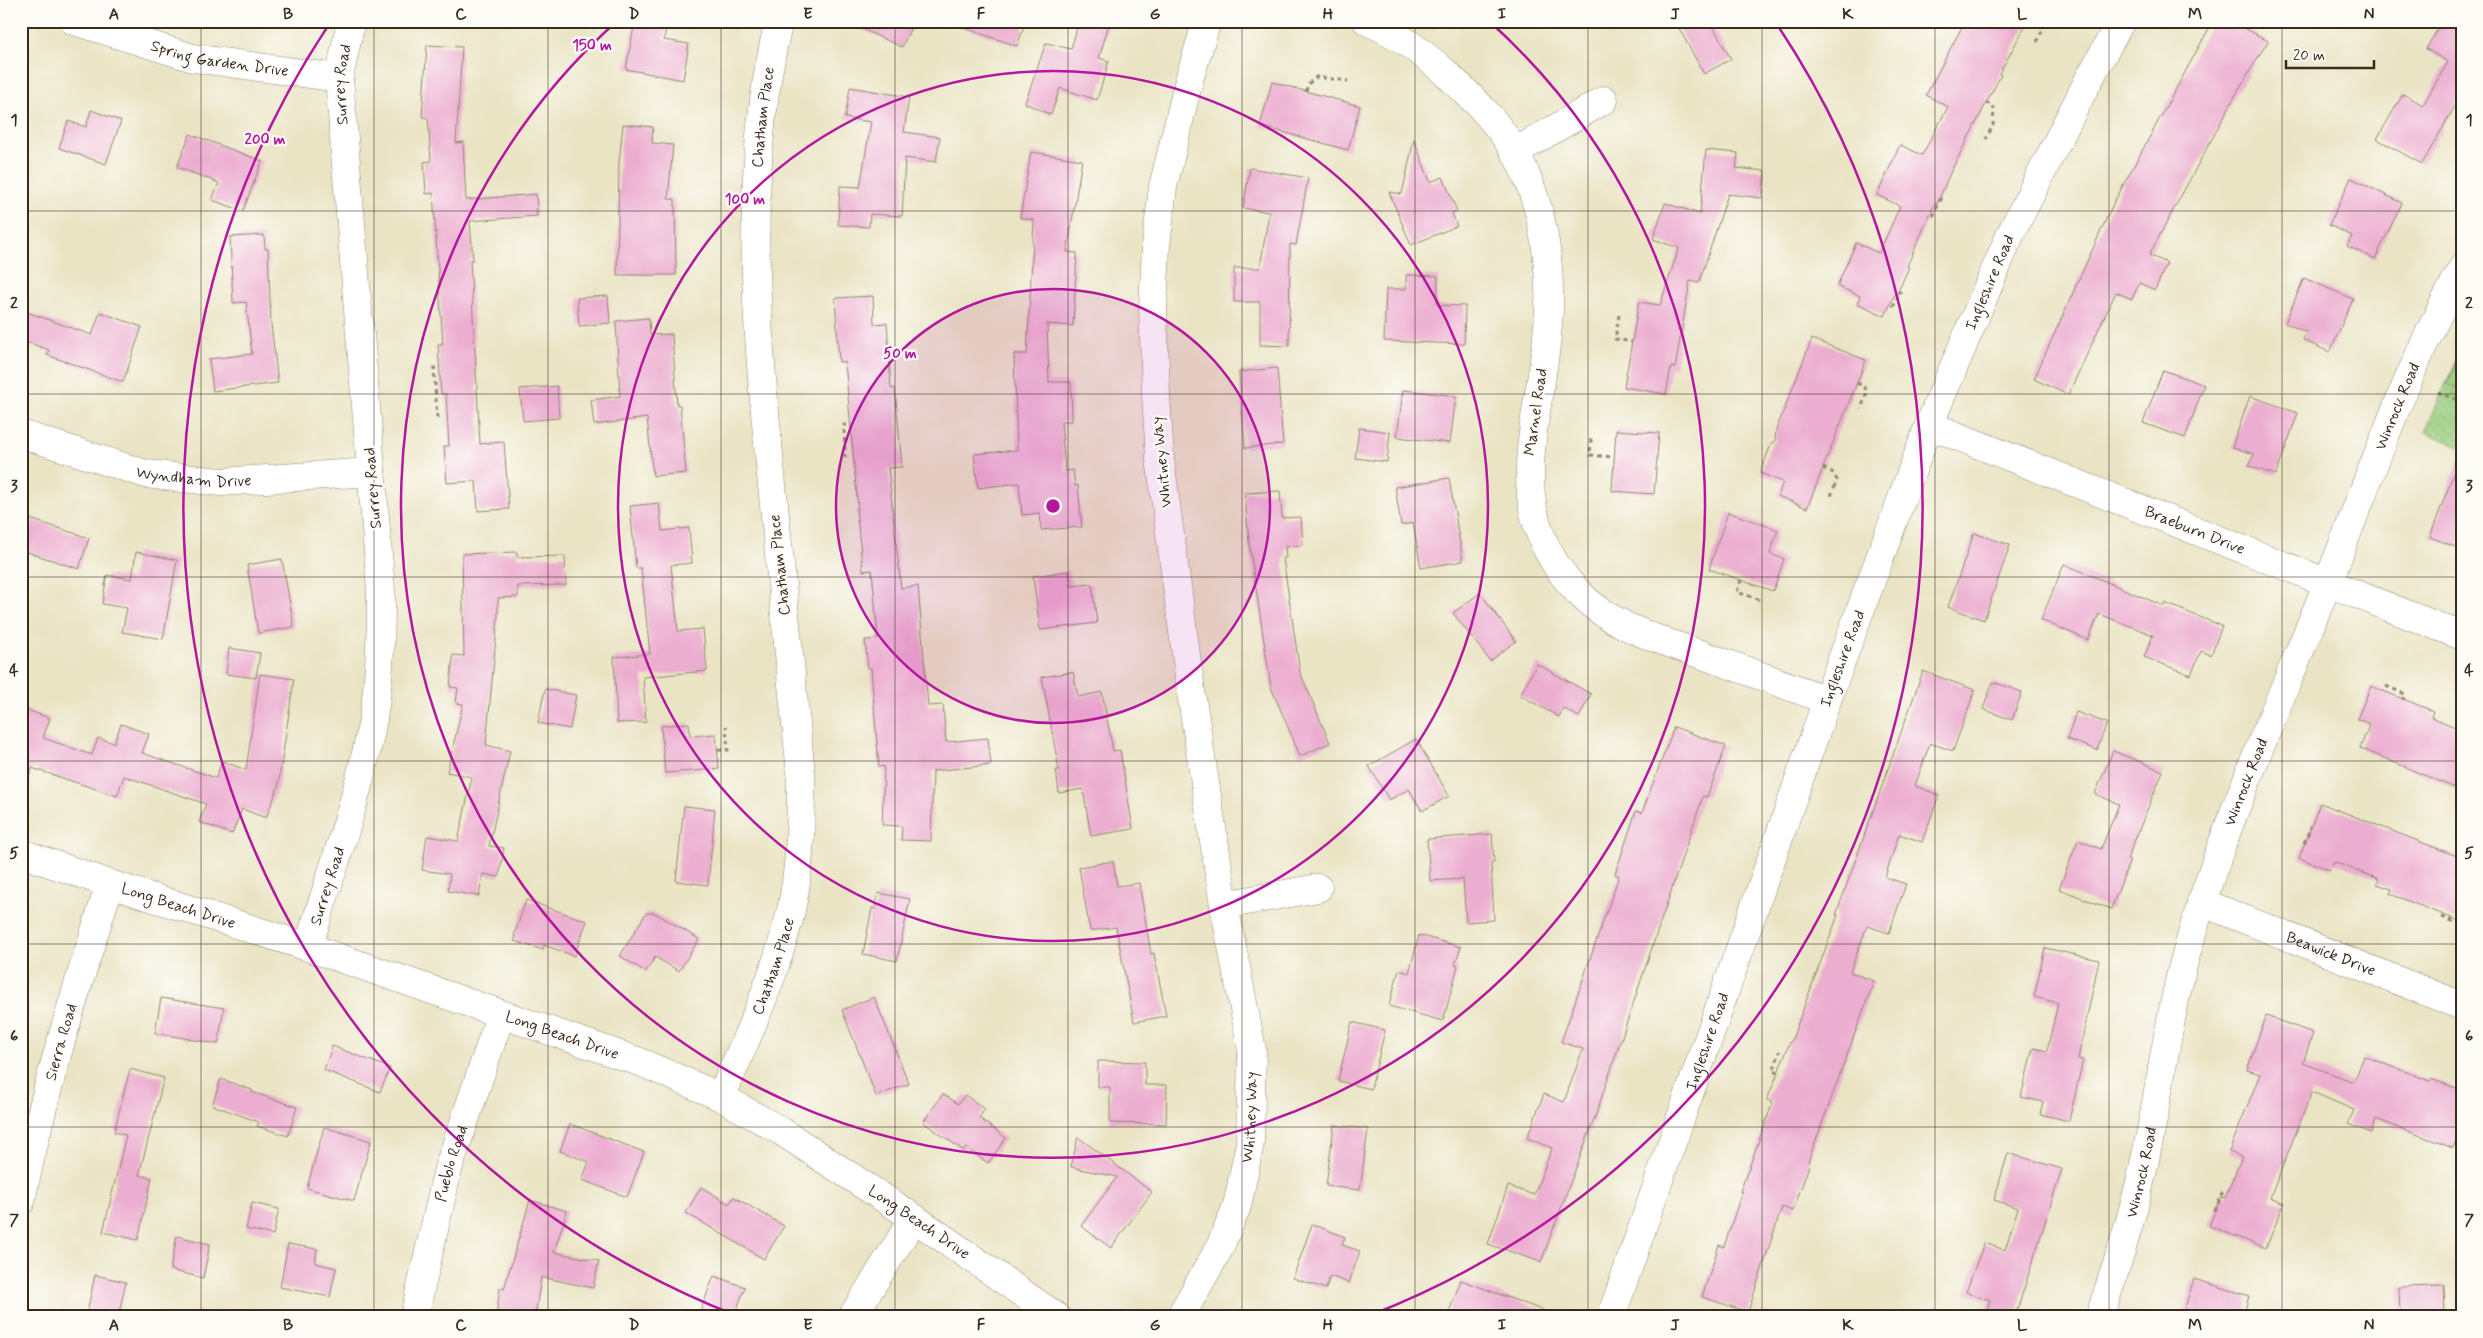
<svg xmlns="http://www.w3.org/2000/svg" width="2483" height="1338" font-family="Mynerve,sans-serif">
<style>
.park{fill:url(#park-dots);stroke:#697b4e}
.garden{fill:#97cc7d;stroke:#697b4e}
.building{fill:#ecaed0}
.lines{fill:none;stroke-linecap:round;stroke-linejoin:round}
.minor-casing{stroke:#928772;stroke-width:29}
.path{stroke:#928772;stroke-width:3;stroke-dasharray:4 4;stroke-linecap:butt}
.minor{stroke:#fff;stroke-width:28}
.grid{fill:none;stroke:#3b2a1e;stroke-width:1;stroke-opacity:0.55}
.ring{fill:none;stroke:#b5179e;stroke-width:2.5}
.labels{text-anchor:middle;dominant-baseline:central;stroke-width:4.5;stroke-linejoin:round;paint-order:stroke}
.street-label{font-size:16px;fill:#3b2a1e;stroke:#fdfcf7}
.centre{fill:#b5179e;stroke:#fdfcf7;stroke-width:2.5}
.ring-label{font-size:15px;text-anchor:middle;font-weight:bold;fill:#b5179e;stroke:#fdfcf7;stroke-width:4.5;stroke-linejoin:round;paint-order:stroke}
.neatline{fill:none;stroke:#3b2a1e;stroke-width:2}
.grid-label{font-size:16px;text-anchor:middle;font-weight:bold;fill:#3b2a1e}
</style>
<defs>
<pattern id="park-dots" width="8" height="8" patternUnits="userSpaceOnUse" patternTransform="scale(1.25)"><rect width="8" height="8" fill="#97cc7d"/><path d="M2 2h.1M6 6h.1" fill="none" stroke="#83af6c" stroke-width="1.8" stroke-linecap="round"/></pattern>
</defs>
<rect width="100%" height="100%" fill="#fdfcf7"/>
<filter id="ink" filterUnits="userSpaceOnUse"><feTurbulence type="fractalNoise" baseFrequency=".02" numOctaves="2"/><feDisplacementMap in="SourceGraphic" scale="10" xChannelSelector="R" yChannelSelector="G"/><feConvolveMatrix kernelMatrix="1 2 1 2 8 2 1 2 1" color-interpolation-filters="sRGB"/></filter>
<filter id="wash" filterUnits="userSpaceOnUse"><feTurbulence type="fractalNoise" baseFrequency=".0096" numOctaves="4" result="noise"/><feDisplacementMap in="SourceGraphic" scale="20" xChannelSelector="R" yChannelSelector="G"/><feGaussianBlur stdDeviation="1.12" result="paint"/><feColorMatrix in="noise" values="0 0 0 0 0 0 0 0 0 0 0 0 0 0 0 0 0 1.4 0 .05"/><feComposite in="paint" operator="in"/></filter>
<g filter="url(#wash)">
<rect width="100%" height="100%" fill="#eae4c5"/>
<path class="park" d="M2462 346V447L2425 432Z"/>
<path class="garden" d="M2462 350V389L2447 384Z"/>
<g id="blocks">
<g class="building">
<path d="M635 21H667L664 40 689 44 683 80 626 69Z"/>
<path d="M844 21H914L902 47Z"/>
<path d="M957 21H1026L1017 46 956 25Z"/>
<path d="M1079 21H1110L1099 58 1109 61 1097 100 1060 88 1051 115 1025 103 1046 43 1071 49Z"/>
<path d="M1675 21H1710L1731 59 1704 74Z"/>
<path d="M1965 21H2028L1999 74 2001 75 1951 171 1937 204 1935 203 1907 266 1909 267 1897 294H1895L1885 316 1857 303 1860 296 1837 286 1856 243 1879 253 1900 206 1877 195 1900 145 1922 155 1948 107 1926 95Z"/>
<path d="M2213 21H2232L2268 41 2240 87 2149 255 2167 263 2155 290 2139 283 2132 299 2116 292 2068 395 2034 379 2113 204Z"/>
<path d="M2442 21H2462V94L2422 164 2377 139 2403 94 2423 105 2448 62 2426 49Z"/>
<path d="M427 45 462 47 456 143 463 142 466 200 536 194 537 216 470 221 473 260H470L480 444 504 442 509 509 478 511 476 481 447 483 444 446H449L446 394H441L438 344H443L433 193 426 194 424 162 431 161 428 118 422 117Z"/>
<path d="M1272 82 1360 106 1348 150 1260 126Z"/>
<path d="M850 87 909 97 904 132 940 137 936 162 905 158 902 216 870 214 869 227 838 225 840 186 860 187 871 122 845 118Z"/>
<path d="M91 110 121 121 106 164 59 148 68 121 86 127Z"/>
<path d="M623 124 653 127 652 143 673 145 668 199H675L676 275H617L619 163Z"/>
<path d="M190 134 262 161 243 211 212 200 219 183 177 167Z"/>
<path d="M1414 139 1430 182 1443 177 1457 211 1452 213 1457 226 1411 245 1389 192 1402 194Z"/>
<path d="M1706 150 1738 153 1736 168 1765 171 1762 198 1728 194 1699 283 1690 281 1675 368 1671 367 1666 394 1624 387 1639 302 1660 305 1679 248 1653 239 1665 203 1700 214Z"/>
<path d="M1031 152 1082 160 1067 252 1077 253 1073 326 1047 324 1049 382H1071L1072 421H1061L1065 471 1073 470 1075 486 1078 485 1082 527 1041 530 1040 513 1022 515 1019 483 978 488 974 454 1017 450 1014 354H1027L1034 220 1020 218Z"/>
<path d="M1250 168 1308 178 1296 245 1290 244 1289 346 1260 345V302H1234V268H1260L1269 212 1243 208Z"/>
<path d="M2351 178 2402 203 2375 259 2347 246 2352 236 2329 225Z"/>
<path d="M264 235 265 249H268L271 324 278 383 213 391 209 359 252 354 246 302 233 303 230 237Z"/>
<path d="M1406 275 1438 276 1437 305 1465 306 1464 344 1384 341 1386 289H1406Z"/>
<path d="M2304 278 2353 299 2330 352 2303 340 2306 332 2285 323Z"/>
<path d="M608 296 610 323 579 326 577 298Z"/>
<path d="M873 296 874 324 887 323 891 389 895 388 902 467 888 468 901 588 918 586 928 706 943 705 946 742 988 738 991 765 933 771 931 841 901 840 902 826 882 825 884 766 879 767 871 668H868L865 640 878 639 872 570 863 571 856 509H858L845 362H839L835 298Z"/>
<path d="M21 310 92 335 100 312 142 327 123 382 47 355 49 350 21 340Z"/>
<path d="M649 318 650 335 672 334 677 405H680L686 473 653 476 647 418 594 425 591 400 620 396 616 321Z"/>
<path d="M1812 339 1866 360 1807 508 1778 496 1783 482 1760 473 1772 442H1775L1776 430Z"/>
<path d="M1277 368 1283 444 1245 448 1239 372Z"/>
<path d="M2163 370 2204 385 2185 438 2143 423Z"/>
<path d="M557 386 559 418 523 421 520 389Z"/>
<path d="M1403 390 1456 396 1450 443 1397 437Z"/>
<path d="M2250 396 2298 413 2276 475 2249 466 2254 454 2232 447Z"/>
<path d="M1359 428 1390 432 1387 462 1355 458Z"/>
<path d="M1616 430 1659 433 1654 494 1612 491Z"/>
<path d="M2459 459H2462V533L2456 547 2430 537Z"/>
<path d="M1449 478 1463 561 1421 568 1413 523 1401 525 1395 487Z"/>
<path d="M1280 491 1282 518 1301 517 1303 545 1285 547 1286 558H1283L1300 672 1330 743 1300 756 1271 687 1249 543 1245 493Z"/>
<path d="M659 503 662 531 689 528 692 563 671 565 678 631 703 629 707 671 643 677 646 722 617 723 614 657 650 654 641 568H636L630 506Z"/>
<path d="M1728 512 1778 530 1770 554 1784 559 1773 591 1709 569Z"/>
<path d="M21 516 89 538 79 569 21 550Z"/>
<path d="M1974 533 2010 545 1984 620 1948 607Z"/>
<path d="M136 552 177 560 163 639 122 632 127 608 102 604 107 575 132 579Z"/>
<path d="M517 552V557L565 556 566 585 518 586V597L498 598V617L486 745 510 751 489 846 504 848 499 877 483 874 479 896 448 891 450 874 422 870 427 836 458 841 472 777 447 772 463 704 456 703 458 688 450 687 453 655 464 656 462 554Z"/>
<path d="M282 559 294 627 258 633 247 565Z"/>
<path d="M2064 564 2164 606 2165 603 2222 626 2211 655 2201 651 2191 675 2144 657 2153 635 2099 614 2088 640 2041 620Z"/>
<path d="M1069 571 1071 586 1092 584 1097 623 1040 630 1033 576Z"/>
<path d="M1480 593 1516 641 1490 661 1453 613Z"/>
<path d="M229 648 260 653 256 678 226 674Z"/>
<path d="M1537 664 1591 694 1579 717 1563 708 1559 717 1520 695Z"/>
<path d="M1923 671 1975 690 1953 751 1930 743 1915 786 1939 795 1922 842 1899 834 1885 877 1906 884 1889 933 1867 926 1850 972 1874 981 1808 1162 1810 1163 1793 1211 1782 1207 1748 1312 1702 1297 1719 1245 1724 1247 1742 1192H1740L1773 1102 1767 1100 1790 1042H1791L1838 915H1836Z"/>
<path d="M1073 672 1078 697 1102 692 1113 751 1120 750 1133 829 1091 836 1083 789 1059 793 1056 770H1059L1042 677Z"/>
<path d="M260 674 294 679 278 787 266 818 242 809 232 834 199 822 206 804 124 776 117 796 32 768 25 789H21V708L50 718 43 738 92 755 98 738 114 743 121 724 149 734 142 753 216 778 222 761 246 770Z"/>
<path d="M1993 682 2022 692 2012 720 1983 709Z"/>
<path d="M2371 686 2433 711 2431 717 2462 730V791L2360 748 2370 724 2357 719Z"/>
<path d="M545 689 576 695 570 729 538 723Z"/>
<path d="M2076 712 2107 723 2097 750 2067 739Z"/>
<path d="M689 723 690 736 716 734 719 769 665 773 661 726Z"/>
<path d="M1674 727 1726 746 1707 797 1703 796 1596 1114 1541 1262 1488 1244 1508 1186 1534 1195 1552 1148 1527 1138 1544 1094 1564 1102 1583 1049 1561 1042 1619 876 1615 874 1636 811 1642 813Z"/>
<path d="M1416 739 1449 796 1422 811 1409 789 1389 800 1369 766Z"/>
<path d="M2113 751 2163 771 2127 859 2130 860 2111 909 2059 889 2078 840 2101 849 2119 804 2095 794Z"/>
<path d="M2320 803 2462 858V922L2390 894 2392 889 2377 884 2379 879 2334 862 2330 870 2299 858Z"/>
<path d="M684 806 715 809 708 885 676 881Z"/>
<path d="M1492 834 1494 862H1491L1494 920 1466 922 1463 879 1430 881 1427 839Z"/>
<path d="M1113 861 1117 886 1139 883 1151 954 1154 953 1166 1016 1134 1022 1116 927 1090 931 1079 867Z"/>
<path d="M878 893 910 899 897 961 863 954 872 908 875 909Z"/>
<path d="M526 900 587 921 574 956 544 945 543 950 514 941 516 937 514 936Z"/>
<path d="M646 913H655L699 939 679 971 655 957 646 972 620 956Z"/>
<path d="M1419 935 1461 947 1455 965 1458 966 1443 1021 1389 1006 1399 970 1409 973Z"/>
<path d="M2045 948 2099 960 2078 1059 2083 1060 2069 1121 2040 1114 2043 1102 2021 1097 2033 1048 2047 1051 2058 1003 2034 997Z"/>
<path d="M874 997 909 1084 876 1096 842 1010Z"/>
<path d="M161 998 224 1008 218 1044 155 1033Z"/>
<path d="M2266 1016 2313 1033 2303 1063 2354 1082 2364 1056 2430 1081 2431 1079 2462 1090V1125L2453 1148 2376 1119 2371 1133 2348 1124 2354 1110 2312 1092 2270 1198 2284 1204 2266 1248 2209 1226 2221 1197 2225 1198 2242 1157 2229 1152 2260 1074 2247 1070Z"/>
<path d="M1352 1022 1385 1030 1371 1089 1338 1081Z"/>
<path d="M332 1046 390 1068 380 1092 324 1070Z"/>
<path d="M1098 1061 1145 1062V1085H1167L1166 1124 1110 1123V1087H1098Z"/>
<path d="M130 1069 164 1078 139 1175 152 1178 138 1240 103 1232 126 1135 114 1132Z"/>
<path d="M221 1079 252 1090V1092L297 1107 288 1136 257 1126 259 1122 212 1105Z"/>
<path d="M943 1094 958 1104 965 1095 985 1109 979 1118 1006 1138 988 1163 966 1148 964 1151 923 1122Z"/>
<path d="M570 1124 644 1152 627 1197 582 1180 589 1162 560 1151Z"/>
<path d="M1334 1125 1368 1129 1360 1190 1326 1186Z"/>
<path d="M324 1127 371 1141 354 1201 307 1188Z"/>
<path d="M1078 1137 1152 1192 1111 1248 1081 1226 1117 1177 1071 1167Z"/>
<path d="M2008 1153 2062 1169 2015 1317H1985L1990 1300 1966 1292 1984 1243 2005 1250 2018 1208 1994 1200Z"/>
<path d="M701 1187 729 1204 734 1197 784 1226 764 1259 686 1213Z"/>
<path d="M530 1200 567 1211 554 1252 599 1261 593 1288 541 1277 535 1317H496L500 1288 504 1289Z"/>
<path d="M252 1203 279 1209 273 1235 246 1229Z"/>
<path d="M1312 1224 1345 1237 1342 1245 1360 1251 1349 1283 1330 1276 1326 1289 1293 1278Z"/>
<path d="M177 1236 210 1244 203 1278 170 1270Z"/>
<path d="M288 1244 317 1249 315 1263 336 1268 330 1297 280 1287Z"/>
<path d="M95 1275 126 1282 118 1317H86Z"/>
<path d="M714 1276 745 1287 734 1317H698Z"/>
<path d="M2194 1279 2249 1296 2243 1317H2182Z"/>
<path d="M1461 1280 1553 1314 1552 1317H1447Z"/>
<path d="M2444 1285 2445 1317H2400L2399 1286Z"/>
</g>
</g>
</g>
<g filter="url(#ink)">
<use href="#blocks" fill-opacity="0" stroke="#928772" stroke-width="1"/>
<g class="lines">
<defs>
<g id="minor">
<path id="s1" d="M74 21 193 58 339 78"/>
<path d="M1367 21C1400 35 1427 55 1452 79 1476 101 1500 125 1516 154 1545 207 1554 276 1547 336 1538 429 1501 510 1576 590 1610 627 1658 639 1703 655 1745 670 1786 685 1827 700"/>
<path d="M1515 152 1604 100"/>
<path id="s2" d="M1929 425 2462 636"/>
<path id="s3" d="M21 434 146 474 221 482 371 472"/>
<path id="s4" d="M21 853 110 884 308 947 501 1014 640 1062 721 1097 781 1131 914 1218 1057 1317"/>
<path id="s5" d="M2201 902 2462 1006"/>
<path d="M1224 905 1318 888"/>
<path id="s6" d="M308 947C330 877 355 807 370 735 380 687 381 638 381 590L339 78 351 21"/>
<path id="s7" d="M721 1097C747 1037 774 979 790 915 801 868 801 821 801 774 791 674 781 575 771 475 756 324 742 170 779 21"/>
<path id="s8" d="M21 1201C43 1093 76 989 110 884"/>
<path id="s9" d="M414 1317 448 1169 501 1014"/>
<path d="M852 1317 914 1218"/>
<path id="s10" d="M1180 1317 1220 1247 1237 1206 1250 1143 1252 1050 1224 905 1192 699 1160 459 1156 395 1153 309 1156 246 1163 187 1189 80 1207 21"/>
<path id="s11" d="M1611 1317 1827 700 1929 425 2010 235 2088 81 2121 21"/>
<path id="s12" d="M2099 1317C2119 1261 2137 1203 2148 1145 2161 1083 2168 1019 2185 958 2221 829 2278 707 2328 582 2370 477 2407 368 2462 269"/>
</g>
</defs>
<use href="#minor" class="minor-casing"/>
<g class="path">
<path d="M2037 42 2043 29 2041 21"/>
<path d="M1306 91 1308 84 1316 77 1348 81"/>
<path d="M1986 102 1994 108 1993 125 1986 139"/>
<path d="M1933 216 1941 199 1940 198"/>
<path d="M1893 307 1900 292H1898"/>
<path d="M1619 315 1615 339 1632 342"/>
<path d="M1857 383 1864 386 1867 392 1861 409"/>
<path d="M2438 392 2462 402"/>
<path d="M437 418 434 368 440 369"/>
<path d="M1591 439 1590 455 1614 457"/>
<path d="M845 458 844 425H851"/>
<path d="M1823 468 1832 472 1837 480 1831 496"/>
<path d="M1741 580 1737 592 1761 600"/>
<path d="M2386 686 2405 694 2403 700"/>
<path d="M718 750H728L726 726"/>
<path d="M2304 843 2311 827"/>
<path d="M2442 917 2453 921 2454 918"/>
<path d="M1778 1072 1773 1071 1780 1051"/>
<path d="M2215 1211 2224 1189"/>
<path d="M761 1317 762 1314"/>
</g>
<use href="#minor" class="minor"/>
</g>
</g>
<path class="grid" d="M201 21V1317M374 21V1317M548 21V1317M721 21V1317M895 21V1317M1068 21V1317M1242 21V1317M1415 21V1317M1588 21V1317M1762 21V1317M1935 21V1317M2109 21V1317M2282 21V1317M21 211H2462M21 394H2462M21 577H2462M21 761H2462M21 944H2462M21 1127H2462"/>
<circle cx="1053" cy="506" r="217" fill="#b5179e" fill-opacity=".12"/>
<g class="ring">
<circle cx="1053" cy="506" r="217"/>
<circle cx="1053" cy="506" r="435"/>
<path d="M1489 21A652 652 0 1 1 617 21"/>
<path d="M735 1315A869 869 0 0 1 328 26M1778 26A869 869 0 0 1 1371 1315"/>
</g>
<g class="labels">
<g class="street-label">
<text stroke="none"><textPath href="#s1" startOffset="151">Spring Garden Drive</textPath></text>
<text stroke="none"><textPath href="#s6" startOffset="874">Surrey Road</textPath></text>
<text stroke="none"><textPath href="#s7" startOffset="996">Chatham Place</textPath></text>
<text stroke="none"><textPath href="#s11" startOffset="1102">Ingleshire Road</textPath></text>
<text stroke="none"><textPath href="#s12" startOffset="961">Winrock Road</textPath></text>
<text transform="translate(1536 412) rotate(-82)">Marnel Road</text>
<text transform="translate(1162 462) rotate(-96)">Whitney Way</text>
<text stroke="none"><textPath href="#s3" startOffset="179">Wyndham Drive</textPath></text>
<text transform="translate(373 488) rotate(-95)">Surrey Road</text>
<text stroke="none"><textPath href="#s2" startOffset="286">Braeburn Drive</textPath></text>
<text transform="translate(780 565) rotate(-96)">Chatham Place</text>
<text stroke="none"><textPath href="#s11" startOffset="698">Ingleshire Road</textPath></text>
<text stroke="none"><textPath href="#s12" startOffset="556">Winrock Road</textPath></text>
<text stroke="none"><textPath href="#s6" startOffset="64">Surrey Road</textPath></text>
<text stroke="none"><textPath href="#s4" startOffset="166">Long Beach Drive</textPath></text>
<text stroke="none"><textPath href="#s5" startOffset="140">Beawick Drive</textPath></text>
<text stroke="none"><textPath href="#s7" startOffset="141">Chatham Place</textPath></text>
<text stroke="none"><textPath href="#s4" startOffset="571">Long Beach Drive</textPath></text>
<text stroke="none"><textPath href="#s11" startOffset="292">Ingleshire Road</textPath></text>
<text stroke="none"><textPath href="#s8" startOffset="164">Sierra Road</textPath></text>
<text stroke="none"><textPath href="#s10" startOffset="215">Whitney Way</textPath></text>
<text stroke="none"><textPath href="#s9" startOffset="158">Pueblo Road</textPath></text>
<text stroke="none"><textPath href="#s12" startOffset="151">Winrock Road</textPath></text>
<text stroke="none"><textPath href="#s4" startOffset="976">Long Beach Drive</textPath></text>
</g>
</g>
<circle cx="1053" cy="506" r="8" class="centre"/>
<g class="ring-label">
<text x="592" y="50">150 m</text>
<text x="265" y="144">200 m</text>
<text x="745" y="204">100 m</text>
<text x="900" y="358">50 m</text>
</g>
<rect width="2483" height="1338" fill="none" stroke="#fdfcf7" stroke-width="55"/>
<path d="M2286 60v8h88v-8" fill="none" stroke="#3b2a1e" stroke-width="2.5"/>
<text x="2293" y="60" font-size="15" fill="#3b2a1e" stroke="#fdfcf7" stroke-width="4" paint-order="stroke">20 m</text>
<rect x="28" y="28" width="2428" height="1282" class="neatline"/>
<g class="grid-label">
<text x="114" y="19">A</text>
<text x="288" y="19">B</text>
<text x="461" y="19">C</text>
<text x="634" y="19">D</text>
<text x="808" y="19">E</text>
<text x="981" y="19">F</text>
<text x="1155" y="19">G</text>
<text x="1328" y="19">H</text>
<text x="1502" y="19">I</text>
<text x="1675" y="19">J</text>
<text x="1848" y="19">K</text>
<text x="2022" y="19">L</text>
<text x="2195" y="19">M</text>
<text x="2369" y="19">N</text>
<text x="14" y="125">1</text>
<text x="2469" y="125">1</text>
<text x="14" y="308">2</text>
<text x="2469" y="308">2</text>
<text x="14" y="491">3</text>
<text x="2469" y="491">3</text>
<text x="14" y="675">4</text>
<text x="2469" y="675">4</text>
<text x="14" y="858">5</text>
<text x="2469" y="858">5</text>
<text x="14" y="1041">6</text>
<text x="2469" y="1041">6</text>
<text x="14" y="1225">7</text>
<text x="2469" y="1225">7</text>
<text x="114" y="1330">A</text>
<text x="288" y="1330">B</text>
<text x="461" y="1330">C</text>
<text x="634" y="1330">D</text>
<text x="808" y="1330">E</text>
<text x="981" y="1330">F</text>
<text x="1155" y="1330">G</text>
<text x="1328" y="1330">H</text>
<text x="1502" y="1330">I</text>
<text x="1675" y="1330">J</text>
<text x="1848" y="1330">K</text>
<text x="2022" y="1330">L</text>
<text x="2195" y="1330">M</text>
<text x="2369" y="1330">N</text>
</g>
</svg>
